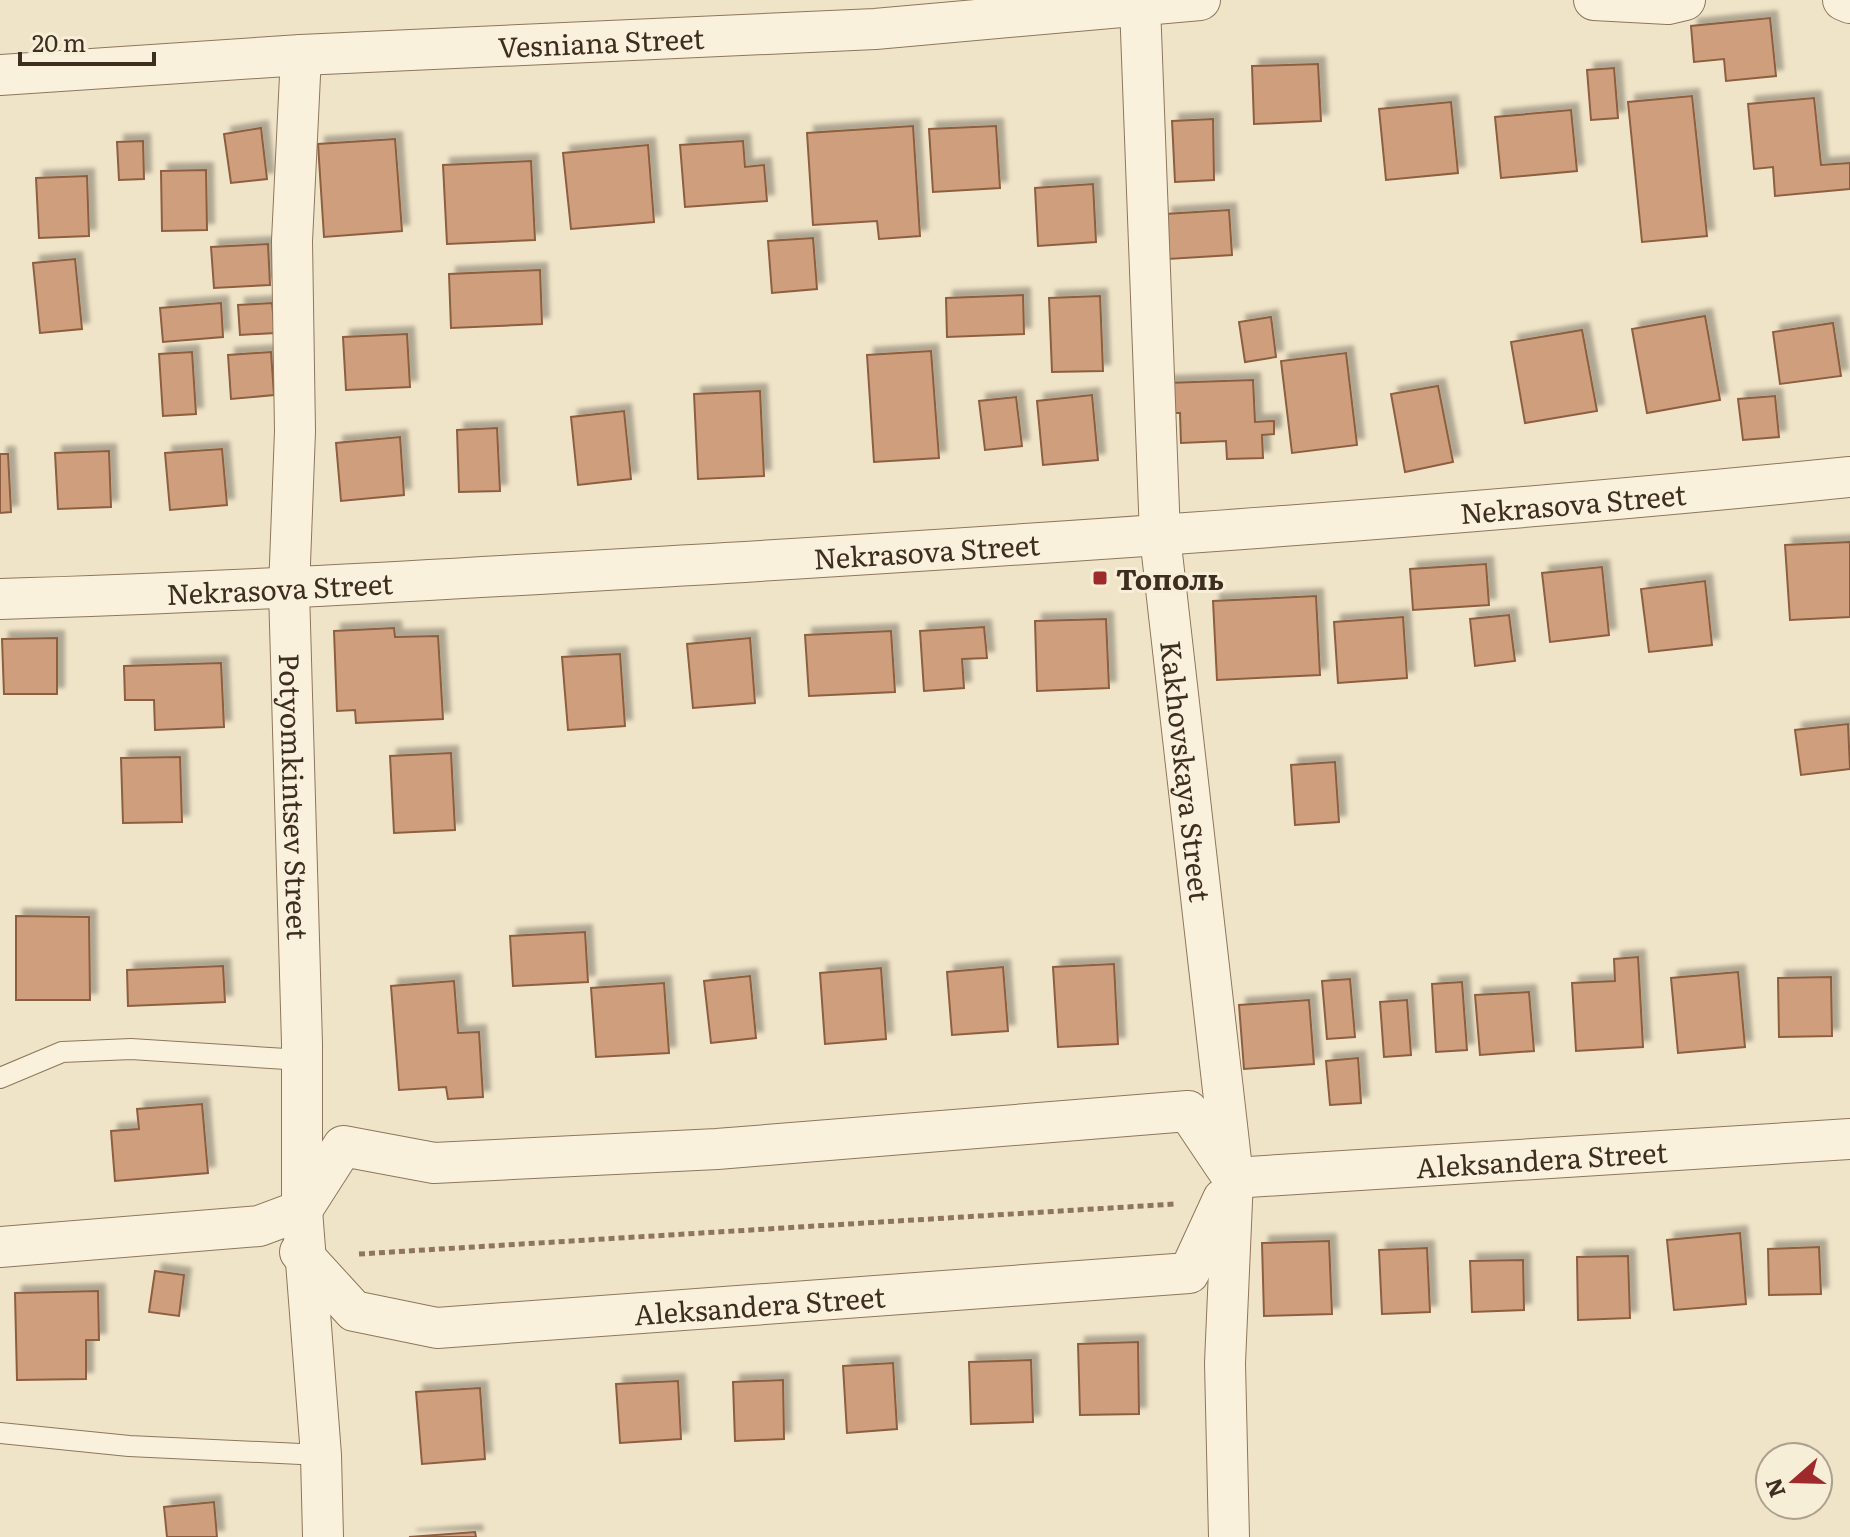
<svg xmlns="http://www.w3.org/2000/svg" width="1850" height="1537" font-family="Literata,serif">
<style>
.building{fill:#cf9f7d;stroke:#8d5f41;stroke-width:2;filter:url(#shadow)}
.lines{fill:none;stroke-linecap:round;stroke-linejoin:round}
.service-casing{stroke:#8d765c;stroke-width:22}
.minor-casing{stroke:#8d765c;stroke-width:42}
.path{stroke:#8d765c;stroke-width:5;stroke-dasharray:6 4;stroke-linecap:butt}
.service{stroke:#faf1dc;stroke-width:20}
.minor{stroke:#faf1dc;stroke-width:40}
.poi-dot{fill:#9e2a2b;stroke:#f7eed8;stroke-width:3}
.labels{text-anchor:middle;dominant-baseline:central;stroke-width:6;stroke-linejoin:round;paint-order:stroke}
.street-label{font-size:28px;fill:#3d2e20;stroke:#f7eed8}
.poi-label{font-size:28px;font-weight:bold;fill:#3d2e20;stroke:#f7eed8;text-anchor:start}
</style>
<defs>
<filter id="shadow"><feDropShadow dx="7" dy="-7" stdDeviation="2" flood-color="#0004"/></filter>
</defs>
<rect width="100%" height="100%" fill="#f0e4c8"/>
<g class="building">
<path d="M1770 18 1776 76 1726 81 1724 59 1694 62 1691 26Z"/>
<path d="M1318 64 1321 121 1254 124 1252 66Z"/>
<path d="M1614 68 1618 118 1591 120 1587 70Z"/>
<path d="M1692 96 1707 236 1642 242 1628 102Z"/>
<path d="M1814 98 1821 165 1850 163V189L1775 196 1773 167 1754 169 1748 104Z"/>
<path d="M1451 102 1458 173 1386 180 1379 109Z"/>
<path d="M1571 110 1577 171 1501 178 1495 117Z"/>
<path d="M1213 119 1214 180 1175 182 1172 121Z"/>
<path d="M913 126 920 236 879 239 877 221 813 225 807 133Z"/>
<path d="M996 126 1000 188 933 192 929 129Z"/>
<path d="M261 128 267 179 231 183 224 134Z"/>
<path d="M395 139 402 231 324 237 318 144Z"/>
<path d="M143 141 144 179 119 180 117 142Z"/>
<path d="M743 141 745 167 764 165 767 201 685 207 680 145Z"/>
<path d="M648 145 654 222 571 229 563 153Z"/>
<path d="M531 161 535 240 447 244 443 165Z"/>
<path d="M206 170 207 230 162 231 161 171Z"/>
<path d="M87 176 89 236 39 238 36 178Z"/>
<path d="M1093 184 1096 242 1038 246 1035 188Z"/>
<path d="M1229 210 1232 255 1168 259 1165 214Z"/>
<path d="M813 238 817 289 772 293 768 241Z"/>
<path d="M268 244 270 285 214 288 211 247Z"/>
<path d="M75 259 82 329 40 333 33 263Z"/>
<path d="M540 270 542 324 451 328 449 274Z"/>
<path d="M1023 295 1024 334 947 337 946 298Z"/>
<path d="M1100 296 1103 371 1052 372 1049 298Z"/>
<path d="M221 303 223 337 163 342 160 308Z"/>
<path d="M272 303 275 333 240 335 238 305Z"/>
<path d="M1705 316 1720 400 1647 413 1632 329Z"/>
<path d="M1271 317 1276 357 1245 362 1239 322Z"/>
<path d="M1833 323 1841 376 1780 384 1773 332Z"/>
<path d="M1582 330 1597 411 1525 423 1511 342Z"/>
<path d="M407 334 410 387 346 390 343 337Z"/>
<path d="M931 351 939 458 874 462 867 355Z"/>
<path d="M192 352 196 414 163 416 159 354Z"/>
<path d="M271 352 274 395 231 399 228 355Z"/>
<path d="M1346 353 1357 445 1292 453 1281 361Z"/>
<path d="M1253 380 1255 422 1274 421V434L1262 435 1263 458 1227 459 1226 441 1181 443 1180 413H1168L1166 383Z"/>
<path d="M1438 386 1453 462 1405 472 1391 394Z"/>
<path d="M760 391 764 476 698 479 694 394Z"/>
<path d="M1092 395 1098 460 1043 465 1037 401Z"/>
<path d="M1775 396 1779 437 1743 440 1738 399Z"/>
<path d="M1016 397 1022 446 985 450 979 401Z"/>
<path d="M624 411 631 479 578 485 571 417Z"/>
<path d="M497 428 500 491 459 492 457 430Z"/>
<path d="M400 437 404 495 341 501 336 443Z"/>
<path d="M222 449 227 505 170 510 165 453Z"/>
<path d="M109 451 111 507 58 509 55 453Z"/>
<path d="M0 454H8L11 512 0 513Z"/>
<path d="M1850 542V617L1790 620 1785 545Z"/>
<path d="M1486 564 1489 605 1413 610 1410 569Z"/>
<path d="M1602 567 1609 635 1550 642 1542 573Z"/>
<path d="M1705 581 1712 645 1649 652 1641 589Z"/>
<path d="M1316 596 1320 675 1217 680 1213 601Z"/>
<path d="M1509 615 1515 661 1475 666 1470 619Z"/>
<path d="M1403 617 1407 678 1338 683 1334 622Z"/>
<path d="M1106 619 1109 688 1037 691 1035 621Z"/>
<path d="M984 627 987 658 962 659 964 688 924 691 920 631Z"/>
<path d="M394 628 395 637 438 636 443 719 356 723 355 710 337 711 334 631Z"/>
<path d="M891 631 895 692 809 696 805 635Z"/>
<path d="M57 638V694H4L2 639Z"/>
<path d="M750 638 755 703 693 708 687 644Z"/>
<path d="M620 654 625 726 568 730 562 657Z"/>
<path d="M221 663 224 727 155 730 154 700H125L124 666Z"/>
<path d="M1848 724 1850 769 1801 775 1795 730Z"/>
<path d="M451 753 455 830 394 833 390 756Z"/>
<path d="M180 757 182 822 123 823 121 758Z"/>
<path d="M1335 762 1339 822 1295 825 1291 765Z"/>
<path d="M16 916 89 917 90 1000H16Z"/>
<path d="M585 932 588 982 513 986 510 936Z"/>
<path d="M1638 957 1643 1047 1576 1051 1572 983 1615 981 1614 959Z"/>
<path d="M1114 964 1118 1044 1058 1047 1053 967Z"/>
<path d="M223 966 225 1002 128 1006 127 970Z"/>
<path d="M1003 967 1008 1031 952 1035 947 972Z"/>
<path d="M881 968 886 1039 825 1044 820 973Z"/>
<path d="M1738 972 1745 1047 1678 1053 1671 978Z"/>
<path d="M750 976 756 1038 711 1043 704 981Z"/>
<path d="M1831 977 1832 1036 1779 1037 1778 978Z"/>
<path d="M1350 979 1355 1037 1327 1039 1322 981Z"/>
<path d="M454 981 458 1033 479 1032 483 1097 448 1099 446 1087 399 1090 391 986Z"/>
<path d="M1462 982 1467 1050 1436 1052 1432 984Z"/>
<path d="M664 983 669 1053 596 1057 591 988Z"/>
<path d="M1529 992 1534 1051 1480 1055 1475 995Z"/>
<path d="M1309 1000 1314 1064 1244 1069 1239 1005Z"/>
<path d="M1407 1000 1411 1055 1384 1057 1380 1002Z"/>
<path d="M1358 1058 1361 1103 1330 1105 1326 1061Z"/>
<path d="M202 1104 208 1173 115 1181 111 1131 139 1129 137 1109Z"/>
<path d="M1740 1233 1746 1304 1674 1310 1667 1240Z"/>
<path d="M1329 1241 1332 1314 1264 1316 1262 1243Z"/>
<path d="M1819 1247 1821 1294 1769 1295 1768 1249Z"/>
<path d="M1427 1248 1430 1312 1382 1314 1379 1250Z"/>
<path d="M1628 1256 1630 1318 1578 1320 1577 1257Z"/>
<path d="M1523 1260 1524 1310 1472 1312 1470 1261Z"/>
<path d="M155 1271 184 1275 179 1316 149 1312Z"/>
<path d="M98 1291 99 1340H86V1379L17 1380 15 1293Z"/>
<path d="M1138 1342 1139 1414 1080 1415 1078 1344Z"/>
<path d="M1031 1360 1033 1422 971 1424 969 1362Z"/>
<path d="M893 1363 897 1429 847 1433 843 1366Z"/>
<path d="M783 1380 784 1439 735 1441 733 1382Z"/>
<path d="M678 1381 681 1439 620 1443 616 1384Z"/>
<path d="M480 1388 485 1459 422 1464 416 1392Z"/>
<path d="M214 1502 217 1537H167L164 1507Z"/>
<path d="M475 1532 476 1537H409Z"/>
</g>
<g class="lines">
<defs>
<g id="service">
<path d="M0 1078 62 1052 131 1049 302 1060"/>
<path d="M0 1433 129 1446 321 1455"/>
</g>
<g id="minor">
<path d="M1594 0 1668 4 1685 0"/>
<path d="M1843 0 1850 3"/>
<path id="s1" d="M1140 5 1160 536 1233 1178 1225 1363 1229 1537"/>
<path id="s2" d="M301 55 292 241 295 431 289 590 302 1044V1210L321 1455 323 1537"/>
<path id="s3" d="M0 75 301 55 875 29 1200 0"/>
<path id="s4" d="M0 599C242 592 484 577 726 563 1102 540 1475 515 1850 477"/>
<path id="s5" d="M0 1247 259 1226 302 1210 343 1146 434 1163 717 1149 1188 1111 1233 1178 1850 1139"/>
<path id="s6" d="M300 1252 354 1311 437 1328 1189 1273 1223 1199"/>
</g>
</defs>
<use href="#service" class="service-casing"/>
<use href="#minor" class="minor-casing"/>
<path class="path" d="M359 1254 1175 1204"/>
<use href="#service" class="service"/>
<use href="#minor" class="minor"/>
</g>
<rect class="poi-dot" x="1092" y="570" width="16" height="16" rx="4"/>
<g class="labels">
<g class="street-label">
<text stroke="none"><textPath href="#s3" startOffset="602">Vesniana Street</textPath></text>
<text stroke="none"><textPath href="#s4" startOffset="1576">Nekrasova Street</textPath></text>
<text stroke="none"><textPath href="#s4" startOffset="928">Nekrasova Street</textPath></text>
<text stroke="none"><textPath href="#s4" startOffset="280">Nekrasova Street</textPath></text>
<text stroke="none"><textPath href="#s1" startOffset="768">Kakhovskaya Street</textPath></text>
<text stroke="none"><textPath href="#s2" startOffset="742">Potyomkintsev Street</textPath></text>
<text stroke="none"><textPath href="#s5" startOffset="1620">Aleksandera Street</textPath></text>
<text stroke="none"><textPath href="#s6" startOffset="488">Aleksandera Street</textPath></text>
</g>
<g class="poi-label">
<text x="1116" y="578">Тополь</text>
</g>
</g>
<g transform="translate(1794 1481) rotate(250)"><circle r="38" fill="#f7eed8" stroke="#ada18e" stroke-width="2"/>
<path d="M0-6L14 30L0 20L-14 30Z" fill="#9e2a2b"/>
<text y="-12" font-size="22" font-weight="bold" text-anchor="middle" fill="#3d2e20">N</text>
</g>
<path d="M20 52v12h134v-12" fill="none" stroke="#3d2e20" stroke-width="4"/>
<text x="32" y="52" font-size="24" fill="#3d2e20" stroke="#f7eed8" stroke-width="6" paint-order="stroke">20 m</text>
</svg>
